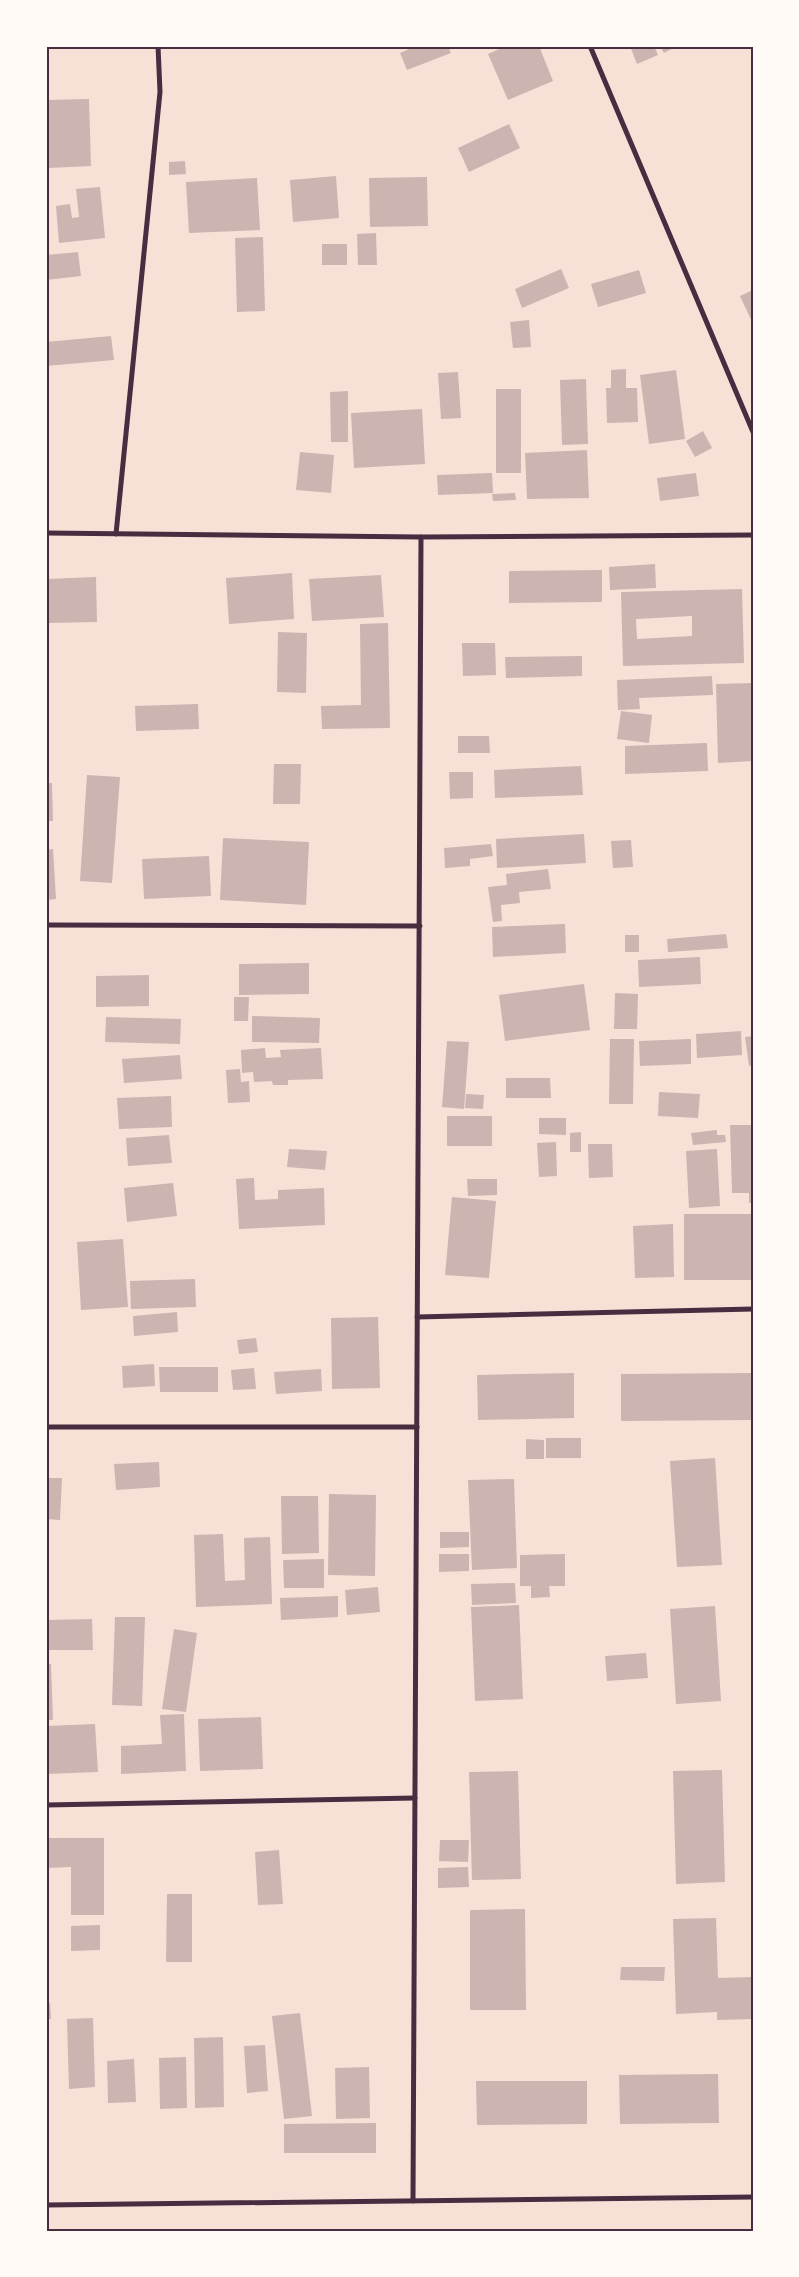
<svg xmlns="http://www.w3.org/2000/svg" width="799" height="2277" font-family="Inter,sans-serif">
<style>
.building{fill:#ccb4b1;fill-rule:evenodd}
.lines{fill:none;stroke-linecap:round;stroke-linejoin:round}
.minor{stroke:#4a2c40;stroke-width:5}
.neatline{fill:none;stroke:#4a2c40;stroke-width:2}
</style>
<rect width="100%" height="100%" fill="#f7e1d7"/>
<g class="building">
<path d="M416 46H448L451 53 407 70 400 53Z"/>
<path d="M506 46H539L553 81 508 100 488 54Z"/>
<path d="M630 46H654L658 55 637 64Z"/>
<path d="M660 46H677L664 53Z"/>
<path d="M89 99 91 166 48 168 46 100Z"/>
<path d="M509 124 520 148 469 172 458 148Z"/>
<path d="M185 161 186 174 169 175V162Z"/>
<path d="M336 176 339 218 293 222 290 180Z"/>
<path d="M427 177 428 226 370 227 369 178Z"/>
<path d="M257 178 260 230 189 233 186 182Z"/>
<path d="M100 187 105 238 59 243 56 206 70 204 72 218 79 217 76 189Z"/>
<path d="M376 233 377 265H358L357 234Z"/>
<path d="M263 237 265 311 237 312 235 238Z"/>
<rect x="322" y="244" width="25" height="21"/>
<path d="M78 252 81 276 46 280V255Z"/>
<path d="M561 269 569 288 522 308 515 289Z"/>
<path d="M639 270 646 293 598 307 591 284Z"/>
<path d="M753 290V324L740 296Z"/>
<path d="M529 320 531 347 513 348 510 322Z"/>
<path d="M111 336 114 360 46 366V342Z"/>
<path d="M626 369V388H637L638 422 607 423 606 388H611V370Z"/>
<path d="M676 370 685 439 649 444 640 375Z"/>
<path d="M458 372 461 418 441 419 438 373Z"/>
<path d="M586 379 588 444 562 445 560 380Z"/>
<rect x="496" y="389" width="25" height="84"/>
<path d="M348 391V442H331L330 392Z"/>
<path d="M422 409 425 464 354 468 351 413Z"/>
<path d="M703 431 712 448 695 457 686 441Z"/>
<path d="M587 450 589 498 527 499 525 453Z"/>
<path d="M300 452 334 455 331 493 296 490Z"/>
<path d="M492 473 493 493 438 495 437 475Z"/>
<path d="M696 473 699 496 660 501 657 478Z"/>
<path d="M515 493 516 500 493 501 492 494Z"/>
<path d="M655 564 656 588 610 590 609 567Z"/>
<path d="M602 570V602L509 603V571Z"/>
<path d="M292 573 294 619 229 624 226 578Z"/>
<path d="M381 575 384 617 312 621 309 579Z"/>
<path d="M96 577 97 622 46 623V579Z"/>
<path d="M742 589 744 663 623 666 621 592ZM692 616V636L637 639 636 619Z"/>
<path d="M388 623 390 728 322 729 321 706 361 705 360 624Z"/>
<path d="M278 632 307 633 306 693 277 692Z"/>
<path d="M462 643H495L496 675 463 676Z"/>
<path d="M582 656V676L506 678 505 657Z"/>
<path d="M712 676 713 695 639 698 640 709 618 710 617 680Z"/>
<path d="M753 683V761L718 763 716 684Z"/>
<path d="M198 704 199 729 136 731 135 706Z"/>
<path d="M621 711 652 715 649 743 617 739Z"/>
<path d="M458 736H489L490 753H458Z"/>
<path d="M707 743 708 771 625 774V746Z"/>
<path d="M274 764H301L300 804H273Z"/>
<path d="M581 766 583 795 495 798 494 770Z"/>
<path d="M449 772H473V798L450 799Z"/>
<path d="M87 775 120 777 112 883 80 881Z"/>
<path d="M46 783H52L53 821H46Z"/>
<path d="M584 834 586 863 497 868 496 839Z"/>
<path d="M223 838 309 842 306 905 220 900Z"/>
<path d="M631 840 633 867 613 868 611 841Z"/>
<path d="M491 844 493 856 470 859V866L445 868 444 848Z"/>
<path d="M53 849 56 899 46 900V850Z"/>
<path d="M209 856 211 896 144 899 142 859Z"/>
<path d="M548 869 551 889 519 892 520 903 501 905 502 921 493 922 488 887 507 885 506 874Z"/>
<path d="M565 924 566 953 493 957 492 927Z"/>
<path d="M726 934 728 948 668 952 667 939Z"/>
<rect x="625" y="935" width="14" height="17"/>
<path d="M700 957 701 984 639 987 638 960Z"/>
<path d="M309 963V994L239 995V964Z"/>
<path d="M149 975V1006L96 1007V976Z"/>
<path d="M584 984 590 1030 505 1041 499 995Z"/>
<path d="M615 993 638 994 637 1029H614Z"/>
<path d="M234 997H249L248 1021H234Z"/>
<path d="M252 1016 320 1018 319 1043 252 1042Z"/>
<path d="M106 1017 181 1019 180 1044 105 1042Z"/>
<path d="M741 1031 742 1055 697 1058 696 1034Z"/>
<path d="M753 1036V1065L749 1066 745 1037Z"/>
<path d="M610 1039H634L633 1104H609Z"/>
<path d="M691 1039V1064L640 1066 639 1041Z"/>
<path d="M447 1041 469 1042 464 1109 442 1107Z"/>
<path d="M265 1048 266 1058 281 1057 280 1050 321 1048 323 1079 288 1080V1085H273L272 1081 254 1082 253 1072 242 1073 241 1050Z"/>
<path d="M180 1055 182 1079 124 1083 122 1059Z"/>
<path d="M240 1069 241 1082 249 1081 250 1102 228 1103 226 1070Z"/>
<path d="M506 1078H550L551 1098H506Z"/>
<path d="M659 1092 700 1094 698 1118 658 1116Z"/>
<path d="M466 1094 484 1095 483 1109 465 1108Z"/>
<path d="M171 1096 172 1127 119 1129 117 1098Z"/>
<rect x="447" y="1116" width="45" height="30"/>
<path d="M539 1118H566V1135L539 1134Z"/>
<path d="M730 1125H753V1203H749V1193H732Z"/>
<path d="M717 1130V1135H725L726 1142 693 1145 691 1133Z"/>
<path d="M581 1132V1152H570V1133Z"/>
<path d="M169 1135 172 1163 128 1166 126 1138Z"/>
<path d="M556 1142 557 1176 539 1177 537 1143Z"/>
<path d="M588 1144H612L613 1177 589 1178Z"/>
<path d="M289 1149 327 1151 325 1170 287 1167Z"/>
<path d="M717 1149 720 1206 689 1208 686 1151Z"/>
<path d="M254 1178 255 1200 278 1199V1190L324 1188 325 1225 239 1229 236 1179Z"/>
<path d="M467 1179H497V1195L468 1196Z"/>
<path d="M173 1183 177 1216 127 1222 124 1188Z"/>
<path d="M452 1197 496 1201 489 1278 445 1275Z"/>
<rect x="684" y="1214" width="69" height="66"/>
<path d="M673 1224 674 1277 635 1278 633 1226Z"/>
<path d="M123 1239 128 1307 81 1310 77 1242Z"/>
<path d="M195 1279 196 1307 131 1309 130 1281Z"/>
<path d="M177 1312 178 1332 134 1336 133 1316Z"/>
<path d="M378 1317 380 1388 332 1389 331 1318Z"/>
<path d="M256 1338 258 1352 239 1354 237 1340Z"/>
<path d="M154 1364 155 1386 123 1388 122 1366Z"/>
<path d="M159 1367H218V1392H160Z"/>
<path d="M254 1368 256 1389 233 1390 231 1370Z"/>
<path d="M321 1369 322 1391 276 1394 274 1372Z"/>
<path d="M574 1373V1418L478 1420 477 1375Z"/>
<path d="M753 1373V1420L621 1421V1374Z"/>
<rect x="546" y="1438" width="35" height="20"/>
<path d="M526 1439 544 1440V1459H526Z"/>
<path d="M715 1458 722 1565 677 1567 670 1461Z"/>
<path d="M159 1462 160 1487 116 1490 114 1464Z"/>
<path d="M46 1478H62L60 1520 46 1519Z"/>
<path d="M514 1479 517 1568 472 1570 468 1480Z"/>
<path d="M329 1494 376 1495 375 1576 328 1575Z"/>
<path d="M281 1496H318L319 1553 282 1554Z"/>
<path d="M440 1532H469V1547L440 1548Z"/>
<path d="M223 1534 225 1581 245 1580 244 1538 270 1537 272 1604 196 1607 194 1535Z"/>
<path d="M439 1554H469V1571L439 1572Z"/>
<path d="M565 1554V1586H549L550 1597 531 1598V1586H520V1555Z"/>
<path d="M324 1559V1588H284L283 1560Z"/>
<path d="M515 1583 516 1603 472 1605 471 1584Z"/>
<path d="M378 1587 380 1612 347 1615 345 1590Z"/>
<path d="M338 1596V1617L281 1620 280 1598Z"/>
<path d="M519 1605 523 1699 475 1701 471 1607Z"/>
<path d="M715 1606 721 1701 676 1704 670 1609Z"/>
<path d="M115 1617H145L142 1706 112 1705Z"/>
<path d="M92 1619 93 1650H46V1620Z"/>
<path d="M174 1629 197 1633 186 1712 162 1709Z"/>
<path d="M646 1653 648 1678 607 1681 605 1656Z"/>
<path d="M46 1664H51L53 1720H46Z"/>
<path d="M184 1714 186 1771 121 1774V1746L162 1744 160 1715Z"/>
<path d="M261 1717 263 1769 200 1771 198 1719Z"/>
<path d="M95 1724 98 1772 46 1774V1726Z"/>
<path d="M722 1770 725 1882 676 1884 673 1771Z"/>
<path d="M518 1771 521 1879 472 1880 469 1772Z"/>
<path d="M46 1838H104V1915H71V1867L46 1868Z"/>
<path d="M440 1840H469L468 1862 439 1861Z"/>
<path d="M279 1850 283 1904 258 1905 255 1852Z"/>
<path d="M468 1867 469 1887 438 1888V1868Z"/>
<path d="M167 1894H192V1962H166Z"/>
<path d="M525 1909 526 2010H470V1910Z"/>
<path d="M716 1918 718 1978 753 1977V2019L717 2020V2012L676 2014 673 1919Z"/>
<path d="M100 1925V1950L71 1951V1926Z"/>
<path d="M621 1967H665L664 1981 620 1980Z"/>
<path d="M46 2003H50L51 2019H46Z"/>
<path d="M300 2013 312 2116 284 2119 272 2016Z"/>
<path d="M93 2018 95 2087 69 2089 67 2019Z"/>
<path d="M223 2037 224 2107 195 2108 194 2038Z"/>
<path d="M265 2045 268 2091 247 2093 244 2046Z"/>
<path d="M186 2057 187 2108 160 2109 159 2058Z"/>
<path d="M134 2059 136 2102 108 2103 107 2061Z"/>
<path d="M369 2067 370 2118 336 2119 335 2068Z"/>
<path d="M718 2074 719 2123 620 2124 619 2075Z"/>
<path d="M476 2081H587V2124L477 2125Z"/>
<path d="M376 2123V2153H284V2124Z"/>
</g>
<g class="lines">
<g class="minor">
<path d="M590 46 753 432"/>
<path d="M46 533 421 537 753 535"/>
<path d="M116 534 160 92 158 46"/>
<path d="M46 925 420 926"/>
<path d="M417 1317 753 1309"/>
<path d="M46 1427H417"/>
<path d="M46 1805 415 1798"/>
<path d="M413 2201 421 537"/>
<path d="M46 2205 753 2197"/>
</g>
</g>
<rect width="799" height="2277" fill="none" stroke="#fffaf5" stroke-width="95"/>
<rect x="48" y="48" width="704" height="2182" class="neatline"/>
</svg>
